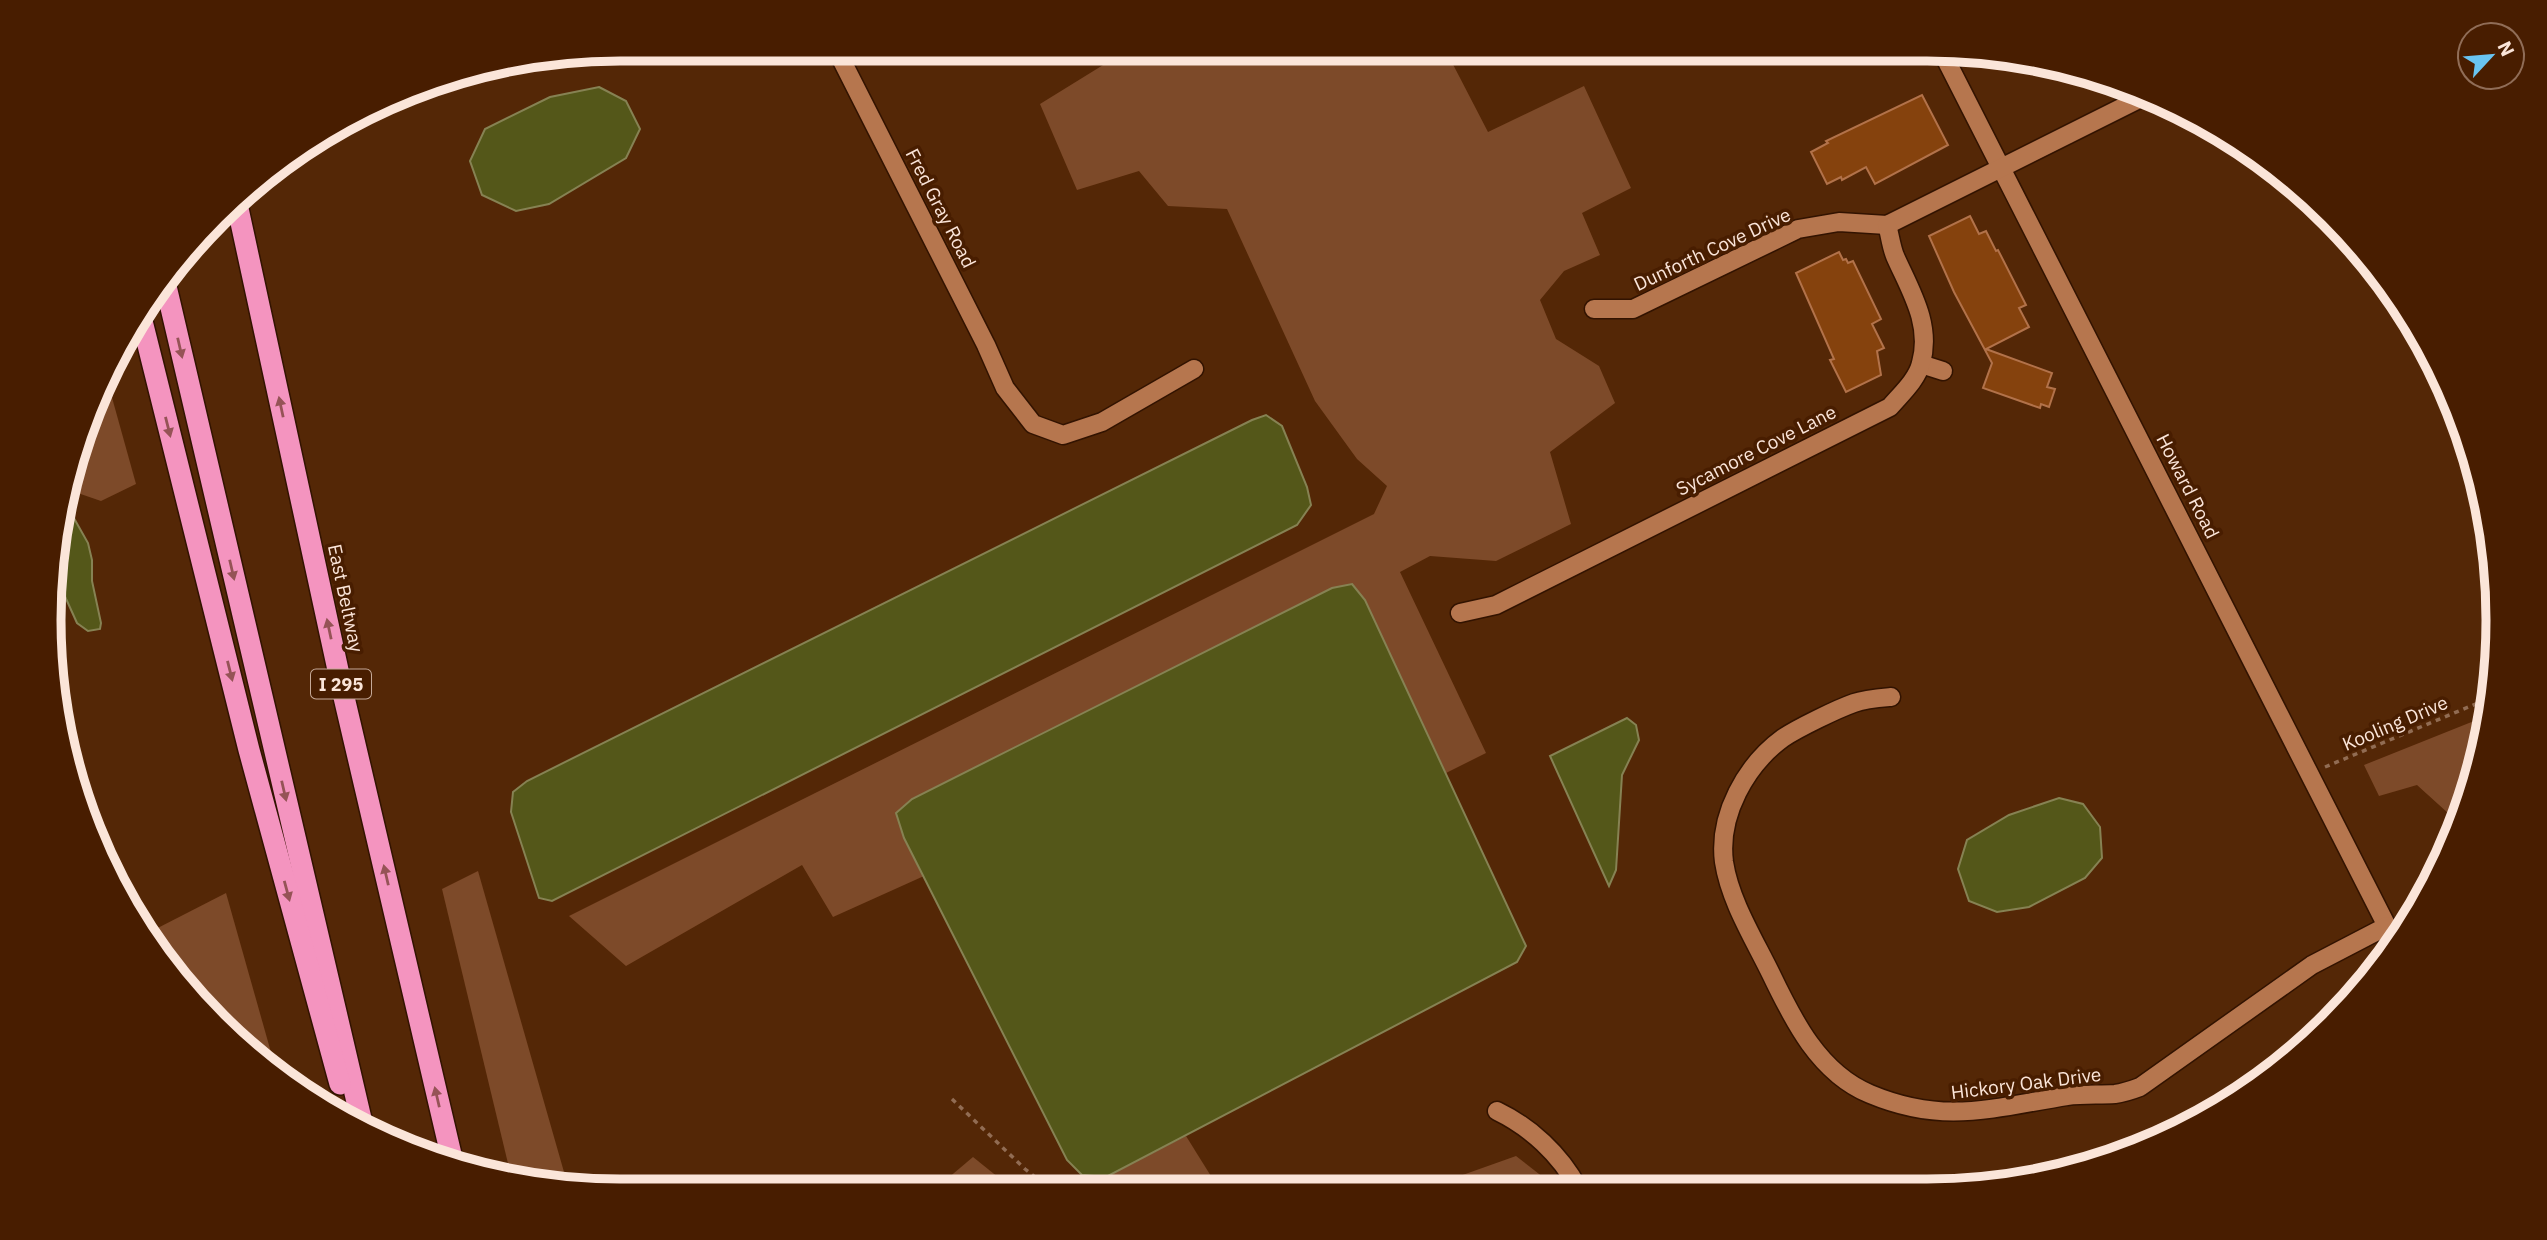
<svg xmlns="http://www.w3.org/2000/svg" width="2547" height="1240" font-family="'IBM Plex Sans',sans-serif">
<style>
.green{fill:#7d4a29}
.water{fill:#545719;stroke:#868253;stroke-width:2}
.building{fill:#85420d;stroke:#b2724a;stroke-width:2}
.lines{fill:none;stroke-linecap:round;stroke-linejoin:round}
.minor-casing{stroke:#321300;stroke-width:21}
.highway-casing{stroke:#321300;stroke-width:24}
.path{stroke:#916c53;stroke-width:3.5;stroke-dasharray:5 5;stroke-linecap:butt}
.minor{stroke:#b6764e;stroke-width:18}
.highway{stroke:#f494bf;stroke-width:21}
.oneway{fill:#955356}
.labels{text-anchor:middle;dominant-baseline:central;stroke-width:7;stroke-linejoin:round;paint-order:stroke}
.shield{fill:#481d00;stroke:#c5a998;stroke-width:2}
.shield-label{font-size:18px;font-weight:bold;fill:#fbe5d9}
.street-label{font-size:19px;fill:#fbe5d9;stroke:#481d00}
.rim{fill:none;stroke:#fbe5d9;stroke-width:9}
</style>
<rect width="100%" height="100%" fill="#542706"/>
<g class="green">
<path d="M1129 49H1445L1488 132 1584 86 1631 188 1582 213 1600 255 1564 271 1540 300 1556 339 1599 366 1615 403 1550 452 1571 524 1496 561 1430 556 1400 572 1486 753 1446 773 1365 600 1352 584 1332 588 912 799 896 813 904 838 924 876 833 917 802 865 626 966 569 916 1374 514 1387 486 1357 459 1315 401 1227 209 1168 206 1139 171 1077 190 1040 104Z"/>
<path d="M106 376 136 484 101 501 66 489 93 401Z"/>
<path d="M2489 715 2487 732 2459 823 2417 785 2379 796 2364 765Z"/>
<path d="M478 871 568 1186 512 1180 442 889Z"/>
<path d="M226 893 276 1070 243 1049 167 967 146 934Z"/>
<path d="M1186 1136 1219 1189H1110L1106 1177Z"/>
<path d="M1516 1156 1557 1188H1426Z"/>
<path d="M973 1157 1014 1190H934Z"/>
</g>
<g class="water">
<path d="M599 87 626 101 640 129 626 158 549 204 516 211 482 195 470 161 485 129 550 97Z"/>
<path d="M1266 415 1282 426 1307 487 1311 505 1297 525 552 901 539 898 511 812 513 792 527 781 1252 420Z"/>
<path d="M61 504 71 513 88 543 92 560V581L101 623 100 629 88 631 77 623 58 581Z"/>
<path d="M1352 584 1365 600 1526 946 1517 962 1106 1177 1082 1175 1067 1160 904 838 896 813 912 799 1332 588Z"/>
<path d="M1627 718 1636 725 1639 740 1622 775 1616 870 1609 886 1550 756Z"/>
<path d="M2059 798 2083 804 2100 827 2102 858 2085 878 2029 907 1997 912 1969 901 1958 869 1967 840 2009 815Z"/>
</g>
<g class="building">
<path d="M1922 95 1948 145 1875 184 1866 167 1842 180 1841 177 1827 184 1811 152 1828 143 1826 141Z"/>
<path d="M1970 216 1979 234 1986 231 1996 251 1998 250 2026 305 2019 308 2029 327 1986 349 2052 373 2047 387 2055 389 2049 407 2041 404 2040 408 1983 388 1992 363 1954 292 1929 236Z"/>
<path d="M1839 252 1843 260 1846 259 1848 263 1853 261 1881 319 1872 324 1884 348 1877 351 1881 375 1846 392 1830 360 1834 359 1796 273Z"/>
</g>
<g class="lines">
<defs>
<g id="minor">
<path d="M836 49 986 345 1005 388 1033 424 1063 435 1102 422 1194 369"/>
<path d="M1941 50 2395 942"/>
<path d="M1594 309H1633L1798 229 1839 222 1887 225 2149 94"/>
<path d="M1921 364 1943 371"/>
<path d="M1460 613 1496 605 1890 407C1901 394 1917 380 1921 363 1932 324 1910 290 1895 256 1891 246 1890 235 1887 225"/>
<path d="M1891 697C1879 698 1865 699 1854 703 1837 709 1798 728 1783 738 1746 765 1718 815 1724 862 1730 901 1754 939 1771 974 1793 1020 1819 1073 1870 1094 1944 1125 1992 1108 2067 1096 2083 1094 2099 1095 2115 1094 2123 1093 2132 1090 2140 1087L2312 965 2387 926"/>
<path d="M1497 1111C1530 1127 1560 1154 1578 1188"/>
</g>
<g id="highway">
<path d="M237 204 343 693 453 1163"/>
<path d="M165 282 362 1123"/>
<path d="M140 313 249 750 340 1084"/>
</g>
</defs>
<use href="#minor" class="minor-casing"/>
<use href="#highway" class="highway-casing"/>
<g class="path">
<path d="M2325 767 2490 698"/>
<path d="M952 1099 1025 1169 1050 1189"/>
</g>
<use href="#minor" class="minor"/>
<use href="#highway" class="highway"/>
</g>
<defs><path id="oneway-solid" d="M-6-.8H1V-3.2L6.5 0L1 3.2V.8H-6Z" transform="scale(1.75)"/></defs>
<g class="oneway">
<use href="#oneway-solid" transform="translate(180 348) rotate(77)"/>
<use href="#oneway-solid" transform="translate(281 407) rotate(-102)"/>
<use href="#oneway-solid" transform="translate(168 427) rotate(76)"/>
<use href="#oneway-solid" transform="translate(232 570) rotate(77)"/>
<use href="#oneway-solid" transform="translate(329 629) rotate(-102)"/>
<use href="#oneway-solid" transform="translate(230 671) rotate(76)"/>
<use href="#oneway-solid" transform="translate(284 791) rotate(77)"/>
<use href="#oneway-solid" transform="translate(386 875) rotate(-103)"/>
<use href="#oneway-solid" transform="translate(287 891) rotate(75)"/>
<use href="#oneway-solid" transform="translate(437 1097) rotate(-103)"/>
</g>
<g class="labels">
<rect class="shield" x="311" y="669.5" width="60" height="29" rx="5"/>
<g class="shield-label">
<text x="341" y="684">I 295</text>
</g>
<g class="street-label">
<text transform="translate(941 208) rotate(63)">Fred Gray Road</text>
<text transform="translate(1712 249) rotate(-25)">Dunforth Cove Drive</text>
<text transform="translate(1756 450) rotate(-27)">Sycamore Cove Lane</text>
<text transform="translate(2188 486) rotate(63)">Howard Road</text>
<text transform="translate(346 598) rotate(78)">East Beltway</text>
<text transform="translate(2395 723) rotate(-23)">Kooling Drive</text>
<text transform="translate(2026 1083) rotate(-7)">Hickory Oak Drive</text>
</g>
</g>
<path d="M0 0H2547V1240H0ZM620 61H1927A559 559 0 0 1 2486 620V620A559 559 0 0 1 1927 1179H620A559 559 0 0 1 61 620V620A559 559 0 0 1 620 61Z" fill="#481d00" fill-rule="evenodd"/>
<path class="rim" d="M620 61H1927A559 559 0 0 1 2486 620V620A559 559 0 0 1 1927 1179H620A559 559 0 0 1 61 620V620A559 559 0 0 1 620 61Z"/>
<g transform="translate(2491 56) rotate(64)"><circle r="33" fill="#481d00" stroke="#906d57" stroke-width="2"/>
<path d="M0-5L12 26L0 18L-12 26Z" fill="#69c4f1"/>
<text y="-10" font-size="19" font-weight="bold" text-anchor="middle" fill="#fbe5d9">N</text>
</g>
</svg>
